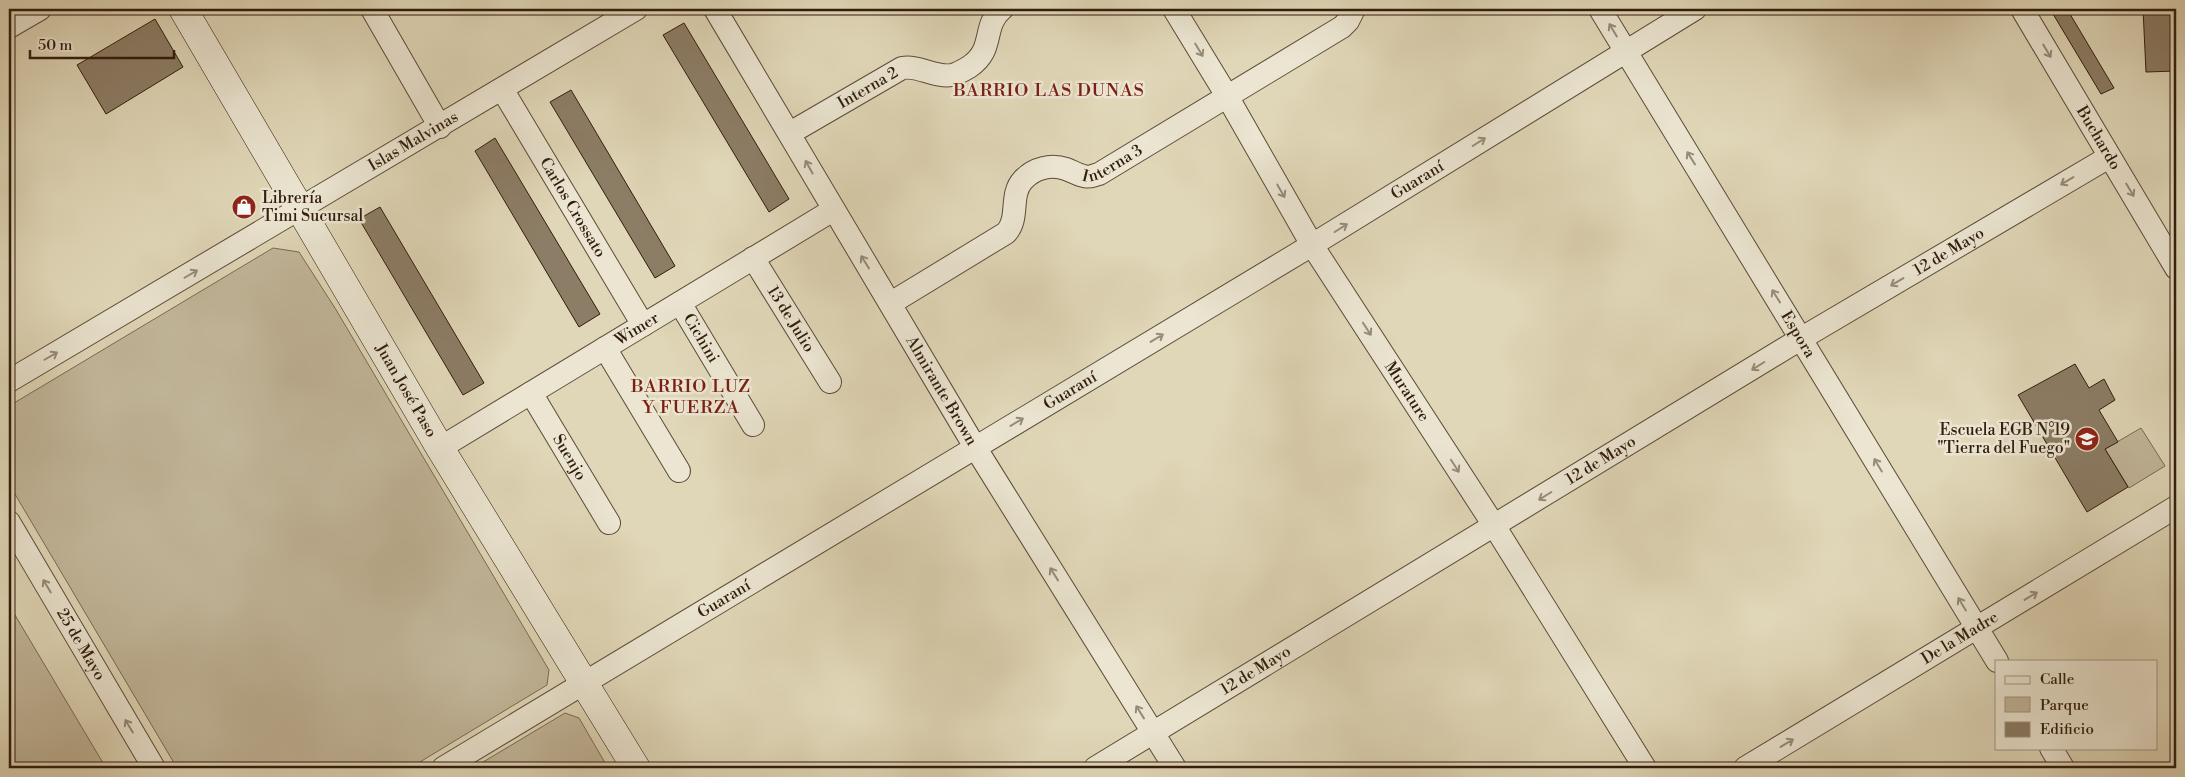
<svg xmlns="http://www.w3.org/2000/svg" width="2185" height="777" font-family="'Libre Bodoni',serif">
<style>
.green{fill:#c2b79b;stroke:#796a54}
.building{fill:#8c7d66;stroke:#301c0d}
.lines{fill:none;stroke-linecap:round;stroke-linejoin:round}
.minor-casing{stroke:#5c4b38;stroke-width:24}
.secondary-casing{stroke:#301c0d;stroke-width:29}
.minor{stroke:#ebe5d1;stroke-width:22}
.secondary{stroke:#ebe5d1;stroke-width:28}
.oneway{stroke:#978b79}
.labels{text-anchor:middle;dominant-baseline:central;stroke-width:5;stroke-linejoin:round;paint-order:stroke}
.street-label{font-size:16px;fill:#301c0d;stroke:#ebe5d1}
.poi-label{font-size:16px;fill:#301c0d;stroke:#ebe5d1;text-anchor:start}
.neighbourhood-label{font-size:18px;letter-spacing:1px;fill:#7a1f14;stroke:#ebe5d1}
</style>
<rect width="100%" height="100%" fill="#e0d7b8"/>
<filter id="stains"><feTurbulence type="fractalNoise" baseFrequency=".004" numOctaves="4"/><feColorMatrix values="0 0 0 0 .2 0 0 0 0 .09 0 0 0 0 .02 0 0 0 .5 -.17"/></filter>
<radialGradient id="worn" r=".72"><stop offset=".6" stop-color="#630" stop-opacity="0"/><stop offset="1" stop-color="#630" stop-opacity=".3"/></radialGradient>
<g class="green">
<path d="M273 248 299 252 335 308 549 670 547 685 410 768H177L9 484V406Z"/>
<path d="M2141 428 2165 466 2129 488 2105 449Z"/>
<path d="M9 605 106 768H9Z"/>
<path d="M565 713 579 718 608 768H473Z"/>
</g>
<g class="building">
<path d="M2050 9H2067L2114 88 2101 94Z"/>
<path d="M2143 9H2176V71L2146 72Z"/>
<path d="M155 19 183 67 106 114 77 65Z"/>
<path d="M684 23 789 199 769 212 663 35Z"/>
<path d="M571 90 675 266 655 278 550 102Z"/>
<path d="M495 138 600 314 579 327 475 151Z"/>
<path d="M380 207 484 383 463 395 359 219Z"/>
<path d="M2075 364 2089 388 2104 379 2115 400 2099 410 2118 442 2105 449 2128 487 2087 512 2018 395Z"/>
</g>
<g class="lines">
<defs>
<g id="minor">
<path d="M372 9 440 127"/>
<path id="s1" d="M715 9 975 447 1175 768"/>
<path id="s2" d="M1174 9 1227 96 1312 245 1495 527 1645 768"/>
<path id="s3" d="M1600 9 1997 661"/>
<path id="s4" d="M2022 9 2176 268"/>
<path d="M9 27 40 9"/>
<path id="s5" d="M502 89 643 325"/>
<path id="s6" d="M790 133 902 68C919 65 935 78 952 75 957 74 964 70 969 67 996 49 981 27 1002 9"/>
<path id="s7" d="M753 258 830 382"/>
<path id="s8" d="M680 303 753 425"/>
<path id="s9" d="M891 303 1006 233C1020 218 1009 195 1023 180 1034 168 1051 164 1066 169 1072 171 1078 175 1084 176 1089 178 1094 175 1099 174L1342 27 1348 21 1354 9"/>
<path d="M605 348 679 471"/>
<path id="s10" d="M9 381 636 9"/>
<path id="s11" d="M531 393 609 523"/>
<path id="s12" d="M440 448 833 210"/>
<path id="s13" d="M9 522 154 768"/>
<path d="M2051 748 2063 768"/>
<path id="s14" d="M443 768 1312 245 1695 9"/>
<path id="s15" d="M1095 768 1802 338 2109 157"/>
<path id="s16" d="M1745 768 2176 507"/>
</g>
<g id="secondary">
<path id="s17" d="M183 9 440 448 636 768"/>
</g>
</defs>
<use href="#minor" class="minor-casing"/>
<use href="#secondary" class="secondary-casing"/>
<use href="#minor" class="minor"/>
<use href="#secondary" class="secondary"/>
</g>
<defs><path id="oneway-shaft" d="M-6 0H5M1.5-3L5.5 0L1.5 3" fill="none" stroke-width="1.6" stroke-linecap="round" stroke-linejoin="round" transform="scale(1.25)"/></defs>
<g class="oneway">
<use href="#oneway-shaft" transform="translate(1613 30) rotate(-121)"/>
<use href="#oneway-shaft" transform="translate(1199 50) rotate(59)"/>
<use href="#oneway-shaft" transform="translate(2047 51) rotate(59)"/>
<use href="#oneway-shaft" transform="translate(1479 142) rotate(-32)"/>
<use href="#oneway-shaft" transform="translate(1691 158) rotate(-122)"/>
<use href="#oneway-shaft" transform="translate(809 167) rotate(-119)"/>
<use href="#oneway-shaft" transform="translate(2067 181) rotate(149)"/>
<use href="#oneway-shaft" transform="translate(2130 190) rotate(59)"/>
<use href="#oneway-shaft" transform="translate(1281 191) rotate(60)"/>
<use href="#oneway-shaft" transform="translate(1341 228) rotate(-32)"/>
<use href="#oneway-shaft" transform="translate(865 262) rotate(-122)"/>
<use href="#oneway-shaft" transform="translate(191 274) rotate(-30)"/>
<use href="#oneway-shaft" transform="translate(1897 282) rotate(149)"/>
<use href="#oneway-shaft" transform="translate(1776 296) rotate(-122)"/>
<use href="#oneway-shaft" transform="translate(1367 329) rotate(57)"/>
<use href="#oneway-shaft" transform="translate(1157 338) rotate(-31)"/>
<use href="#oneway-shaft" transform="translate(51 356) rotate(-30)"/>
<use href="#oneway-shaft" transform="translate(1758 366) rotate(148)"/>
<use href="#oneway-shaft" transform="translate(1017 422) rotate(-31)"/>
<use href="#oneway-shaft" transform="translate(1878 465) rotate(-121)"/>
<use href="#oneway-shaft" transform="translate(1455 466) rotate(57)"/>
<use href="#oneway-shaft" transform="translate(1545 496) rotate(148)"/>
<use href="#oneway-shaft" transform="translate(1054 574) rotate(-122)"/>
<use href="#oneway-shaft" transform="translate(47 586) rotate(-121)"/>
<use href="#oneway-shaft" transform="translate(2031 596) rotate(-31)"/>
<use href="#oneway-shaft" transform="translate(1962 604) rotate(-121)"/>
<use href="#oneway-shaft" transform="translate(1140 712) rotate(-122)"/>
<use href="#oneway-shaft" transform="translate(129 726) rotate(-121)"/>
<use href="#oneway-shaft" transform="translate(1787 743) rotate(-31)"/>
</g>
<defs>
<symbol id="shop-disc" viewBox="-11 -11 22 22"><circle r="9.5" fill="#8f2418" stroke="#ebe5d1"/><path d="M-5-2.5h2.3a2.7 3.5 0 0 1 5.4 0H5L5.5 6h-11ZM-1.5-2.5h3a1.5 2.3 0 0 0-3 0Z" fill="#fff"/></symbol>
<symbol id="school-disc" viewBox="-11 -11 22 22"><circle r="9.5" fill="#8f2418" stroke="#ebe5d1"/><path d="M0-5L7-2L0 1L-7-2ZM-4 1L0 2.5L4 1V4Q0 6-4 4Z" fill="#fff"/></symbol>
</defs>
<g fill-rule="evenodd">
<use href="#shop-disc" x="230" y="193" width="28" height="28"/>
<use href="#school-disc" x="2073" y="425" width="28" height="28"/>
</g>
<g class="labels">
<g class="street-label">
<text stroke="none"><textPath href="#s6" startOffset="90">Interna 2</textPath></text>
<text stroke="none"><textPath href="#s4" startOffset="150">Buchardo</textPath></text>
<text stroke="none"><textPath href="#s10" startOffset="470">Islas Malvinas</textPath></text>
<text stroke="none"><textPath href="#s9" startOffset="289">Interna 3</textPath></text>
<text stroke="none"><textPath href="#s14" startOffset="1138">Guaraní</textPath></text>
<text stroke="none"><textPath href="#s5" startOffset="138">Carlos Crossato</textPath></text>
<text stroke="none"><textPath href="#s15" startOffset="998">12 de Mayo</textPath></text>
<text stroke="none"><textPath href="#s7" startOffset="72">13 de Julio</textPath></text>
<text stroke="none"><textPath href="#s12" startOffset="230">Wimer</textPath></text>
<text stroke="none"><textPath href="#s3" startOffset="381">Espora</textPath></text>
<text stroke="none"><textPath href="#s8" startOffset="41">Cichini</textPath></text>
<text stroke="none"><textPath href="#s17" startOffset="442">Juan José Paso</textPath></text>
<text stroke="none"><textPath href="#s1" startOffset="444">Almirante Brown</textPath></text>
<text stroke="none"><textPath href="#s14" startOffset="732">Guaraní</textPath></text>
<text stroke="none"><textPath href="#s2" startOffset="448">Murature</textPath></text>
<text stroke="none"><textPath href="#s11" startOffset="75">Suenjo</textPath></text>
<text stroke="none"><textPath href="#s15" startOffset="592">12 de Mayo</textPath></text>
<text stroke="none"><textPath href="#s14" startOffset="328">Guaraní</textPath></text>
<text stroke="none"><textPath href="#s16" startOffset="251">De la Madre</textPath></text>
<text stroke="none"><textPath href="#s13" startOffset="142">25 de Mayo</textPath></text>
<text stroke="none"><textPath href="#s15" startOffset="188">12 de Mayo</textPath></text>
</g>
<g class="poi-label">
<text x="262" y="198">Librería<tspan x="262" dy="18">Timi Sucursal</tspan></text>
<text x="2070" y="430" text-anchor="end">Escuela EGB N°19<tspan x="2070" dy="18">"Tierra del Fuego"</tspan></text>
</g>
<g class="neighbourhood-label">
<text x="1049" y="90">BARRIO LAS DUNAS</text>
<text x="691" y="386">BARRIO LUZ<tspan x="691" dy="21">Y FUERZA</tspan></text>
</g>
</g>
<rect width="2185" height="777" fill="none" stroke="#e0d7b8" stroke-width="30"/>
<rect x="10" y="10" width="2165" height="757" fill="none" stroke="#301c0d" stroke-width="2.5"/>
<rect x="15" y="15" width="2155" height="747" fill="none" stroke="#301c0d"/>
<rect x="1995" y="660" width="162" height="90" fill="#ebe5d1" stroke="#a09583"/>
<rect x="2005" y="676" width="25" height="8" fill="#ebe5d1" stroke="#a09583"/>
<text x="2040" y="684" font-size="15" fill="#301c0d">Calle</text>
<rect x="2005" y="697" width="25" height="15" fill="#c2b79b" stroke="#a09583"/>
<text x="2040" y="710" font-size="15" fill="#301c0d">Parque</text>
<rect x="2005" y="722" width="25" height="15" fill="#8c7d66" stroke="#a09583"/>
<text x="2040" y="734" font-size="15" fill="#301c0d">Edificio</text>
<path d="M30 50v8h144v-8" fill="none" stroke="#301c0d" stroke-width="2.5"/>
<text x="38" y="50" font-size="15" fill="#301c0d" stroke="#ebe5d1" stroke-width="4" paint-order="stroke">50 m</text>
<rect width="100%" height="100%" filter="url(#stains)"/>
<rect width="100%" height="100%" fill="url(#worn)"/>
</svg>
